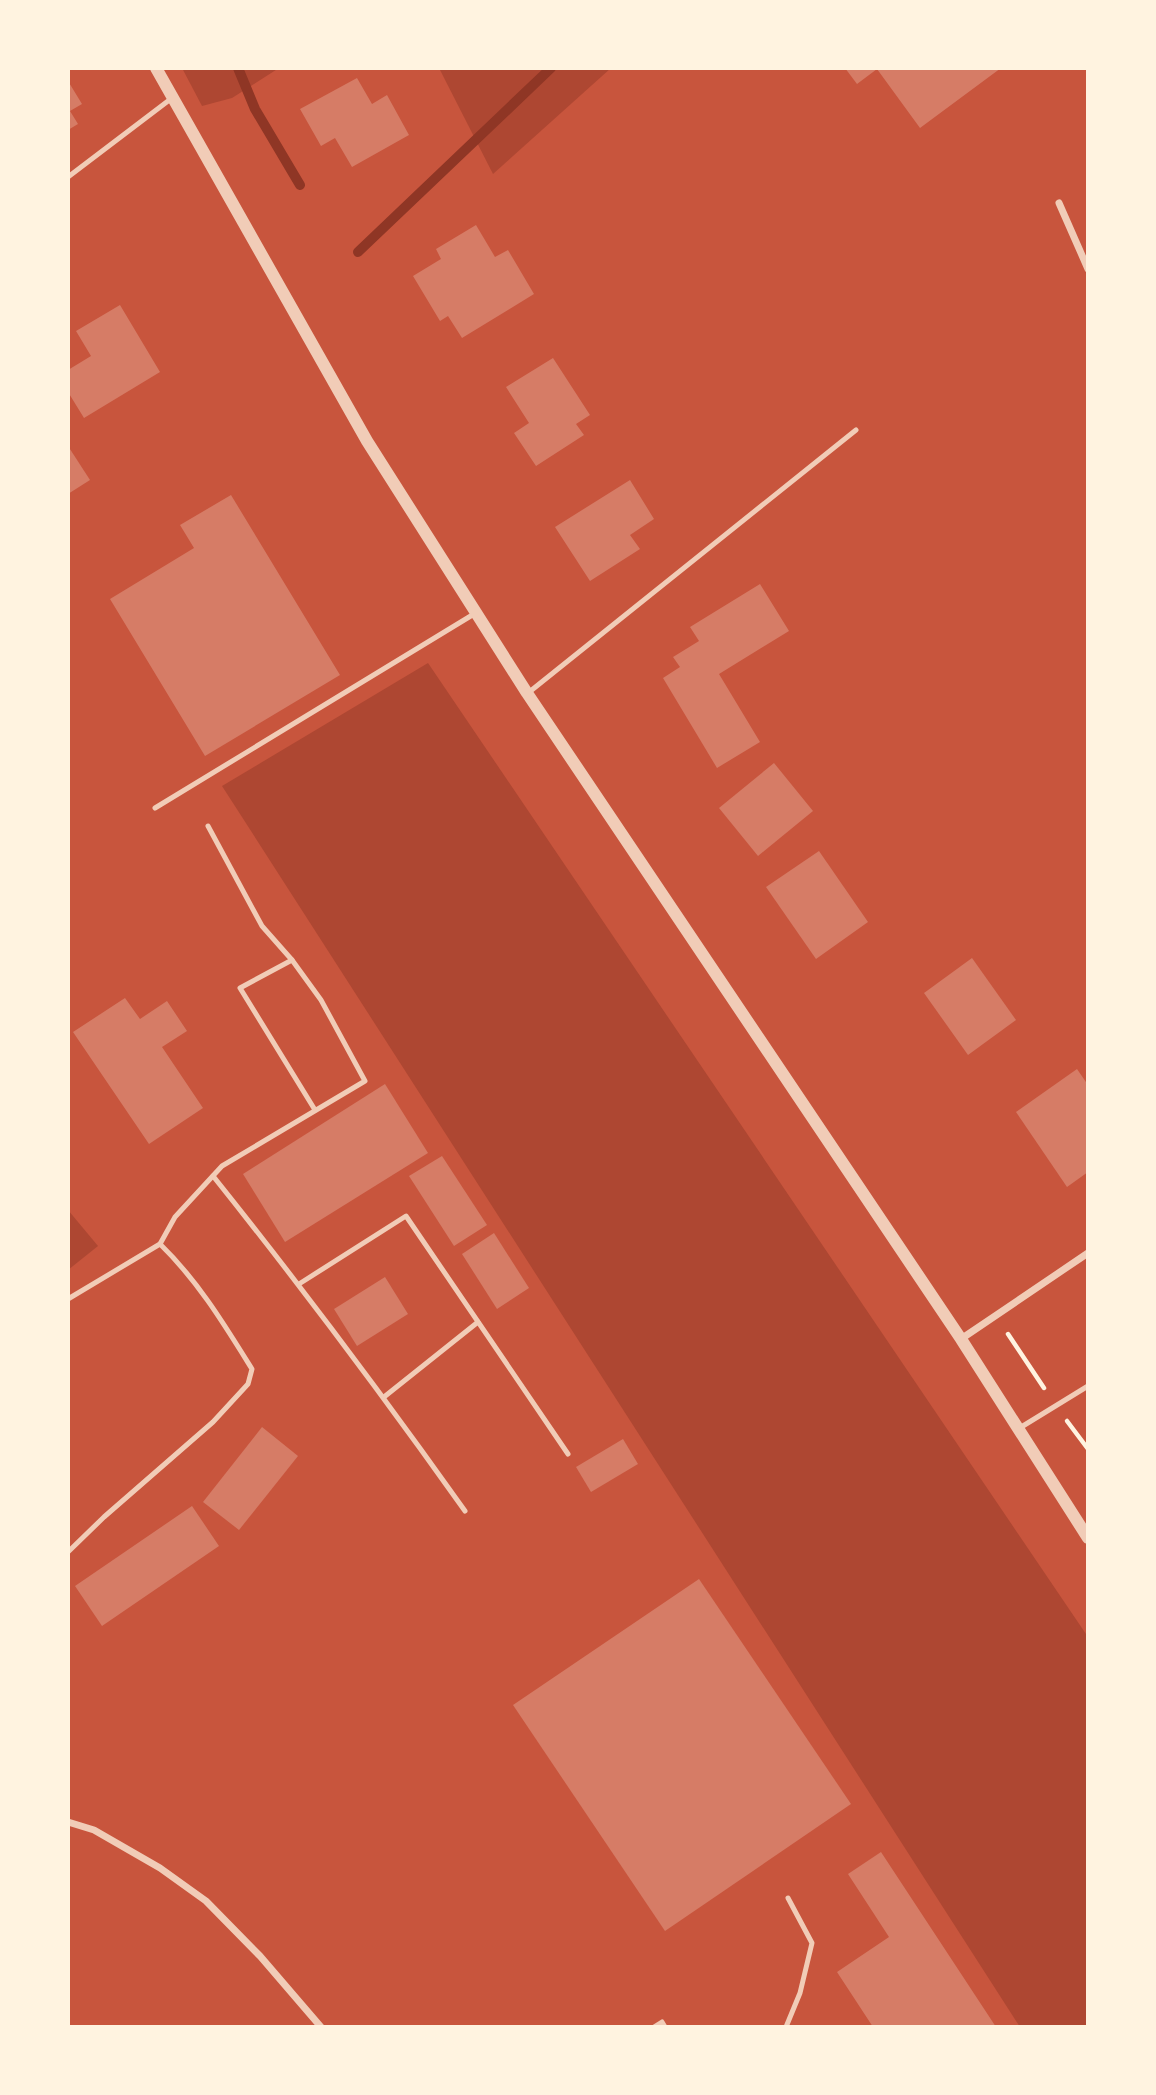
<svg xmlns="http://www.w3.org/2000/svg" width="1156" height="2095" font-family="Rubik,sans-serif">
<style>
.green{fill:#ae4732}
.lines{fill:none;stroke-linecap:round;stroke-linejoin:round}
.stream{stroke:#8f3625;stroke-width:10}
.building{fill:#d67c66}
.path{stroke:#fff3e0;stroke-width:4.5}
.service{stroke:#f1ccb7;stroke-width:5}
.minor{stroke:#f1ccb7;stroke-width:7}
.tertiary{stroke:#f1ccb7;stroke-width:12}
</style>
<rect width="100%" height="100%" fill="#c8553d"/>
<g class="green">
<path d="M182 68H279L232 98 202 106Z"/>
<path d="M439 68H611L493 174Z"/>
<path d="M428 663 1088 1637V2027H1020L222 786Z"/>
<path d="M68 1210 98 1246 68 1270Z"/>
</g>
<g class="lines">
<g class="stream">
<path d="M238 68 255 109 300 185"/>
<path d="M358 252 551 68"/>
</g>
</g>
<g class="building">
<path d="M845 68H1001L920 128 877 69 857 84Z"/>
<path d="M357 78 372 104 387 95 409 135 352 167 335 138 321 146 300 109Z"/>
<path d="M68 81 82 104 70 111 78 124 68 130Z"/>
<path d="M476 225 495 257 508 250 534 294 462 338 448 316 440 321 413 276 441 259 436 249Z"/>
<path d="M120 305 160 372 84 418 68 392V370L91 356 76 331Z"/>
<path d="M553 358 590 415 576 424 584 435 536 466 514 433 529 423 506 387Z"/>
<path d="M68 446 90 480 68 494Z"/>
<path d="M630 480 654 519 630 535 640 549 590 581 555 527Z"/>
<path d="M231 495 340 675 205 756 110 599 194 548 180 525Z"/>
<path d="M760 584 789 631 719 674 760 742 717 768 663 678 680 667 673 657 699 641 690 627Z"/>
<path d="M774 763 813 811 758 856 719 808Z"/>
<path d="M819 851 868 922 816 959 766 887Z"/>
<path d="M972 958 1016 1020 968 1055 924 993Z"/>
<path d="M125 998 140 1019 167 1001 187 1031 162 1047 203 1108 149 1144 73 1032Z"/>
<path d="M1077 1069 1088 1085V1172L1067 1187 1016 1112Z"/>
<path d="M385 1084 428 1153 285 1242 243 1174Z"/>
<path d="M442 1156 487 1225 454 1246 409 1176Z"/>
<path d="M494 1233 529 1288 497 1309 462 1254Z"/>
<path d="M385 1277 408 1314 357 1346 334 1309Z"/>
<path d="M262 1427 298 1456 239 1530 203 1502Z"/>
<path d="M623 1439 638 1464 591 1492 576 1467Z"/>
<path d="M192 1506 219 1546 102 1626 75 1586Z"/>
<path d="M699 1579 851 1804 665 1931 513 1705Z"/>
<path d="M881 1852 996 2027H873L837 1972 889 1937 848 1874Z"/>
</g>
<g class="lines">
<g class="path">
<path d="M1008 1334 1044 1388"/>
<path d="M1067 1421 1088 1449"/>
</g>
<g class="service">
<path d="M68 177 172 98"/>
<path d="M528 693 856 430"/>
<path d="M155 808 474 614"/>
<path d="M292 960 240 988 315 1110"/>
<path d="M213 1176C301 1286 384 1397 465 1511"/>
<path d="M299 1284 406 1216 568 1454"/>
<path d="M68 1299 160 1244 175 1217 222 1166 365 1081 321 1000 292 960 262 926 208 826"/>
<path d="M384 1397 478 1322"/>
<path d="M1018 1429 1088 1386"/>
<path d="M68 1552 104 1517 213 1422 248 1384 252 1369C224 1324 198 1281 160 1244"/>
<path d="M654 2027 662 2022 665 2027"/>
<path d="M786 2027 800 1993 812 1943 788 1898"/>
</g>
<g class="minor">
<path d="M1059 203 1088 269"/>
<path d="M961 1339 1088 1253"/>
<path d="M68 1822 94 1830 160 1868 206 1901 260 1956 321 2027"/>
</g>
<path class="tertiary" d="M156 68 367 441 527 693 961 1339 1088 1538"/>
</g>
<rect width="1156" height="2095" fill="none" stroke="#fff3e0" stroke-width="140"/>
</svg>
